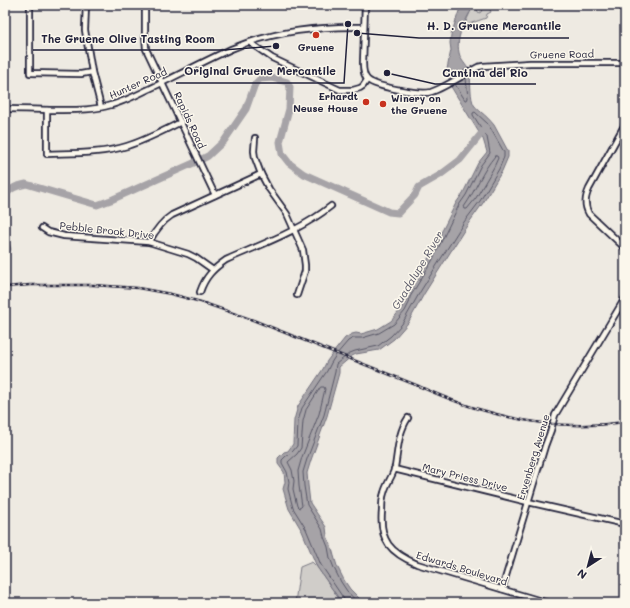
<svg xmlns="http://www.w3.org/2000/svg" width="630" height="608" font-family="Mali,sans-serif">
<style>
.green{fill:#d0cdc9;stroke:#797882}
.water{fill:#a6a3a7;stroke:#716f7c}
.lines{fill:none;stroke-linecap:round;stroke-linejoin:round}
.shore{stroke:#575666;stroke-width:1}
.river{stroke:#a6a3a7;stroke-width:7}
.minor-casing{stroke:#22223b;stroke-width:8}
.minor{stroke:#fbf7ec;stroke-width:4.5}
.rail-casing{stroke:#22223b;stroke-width:2.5}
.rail{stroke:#fbf7ec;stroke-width:1;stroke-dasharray:3;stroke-linecap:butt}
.poi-dot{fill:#c8321e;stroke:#fbf7ec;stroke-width:1.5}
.labels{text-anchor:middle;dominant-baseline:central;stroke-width:3;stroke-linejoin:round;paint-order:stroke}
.poi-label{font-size:10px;font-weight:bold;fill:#22223b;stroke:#fbf7ec}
.street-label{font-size:10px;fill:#22223b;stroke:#fbf7ec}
.water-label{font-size:11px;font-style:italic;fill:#575666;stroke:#fbf7ec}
.leader{fill:none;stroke:#22223b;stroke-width:1.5}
.callout-dot{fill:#22223b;stroke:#fbf7ec;stroke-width:1.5}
.callout-label{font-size:11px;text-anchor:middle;font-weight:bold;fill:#22223b;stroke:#fbf7ec;stroke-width:3;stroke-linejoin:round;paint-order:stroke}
</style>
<rect width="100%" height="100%" fill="#eeeae2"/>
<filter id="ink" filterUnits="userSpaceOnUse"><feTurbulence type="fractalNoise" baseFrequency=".025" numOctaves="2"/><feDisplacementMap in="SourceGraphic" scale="8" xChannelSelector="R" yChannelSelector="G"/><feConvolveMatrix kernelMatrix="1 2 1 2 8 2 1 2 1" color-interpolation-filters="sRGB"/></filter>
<g filter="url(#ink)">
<g class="green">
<path d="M477 5H480L477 10 479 13 481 12 482 9 487 6 489 7 491 12 487 14 486 18 469 24 463 28 473 6 475 8Z"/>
<path d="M312 562 317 567 342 603H295L300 567Z"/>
</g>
<path class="water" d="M461 5H477L476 8 473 7C465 21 454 39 460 56 463 64 468 65 470 75 471 83 470 98 474 105 476 108 479 110 481 112 486 116 490 120 494 125L508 151V157L502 171 483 203 468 224 424 294 408 323 394 339 379 350 356 354 352 356 339 367V373L327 416 311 460 307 473 308 485 310 503 326 527 327 536 331 545 334 556 337 566 344 580 350 589 364 603H342L317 567 302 531 289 509 283 489 285 482 284 472 278 464V458L284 452 288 451 293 444 294 420 298 406 323 369 327 361 333 353 345 338 352 334 356 333 361 334 378 329 391 321 401 309 405 302 406 296 428 259 456 203 463 193 478 163 487 152 483 139 450 85 447 69 451 50 450 43 451 35Z"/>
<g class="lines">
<g class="shore">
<path d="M455 84 465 100H467L468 98 466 78"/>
<path d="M495 156H497L498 158 494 167 476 198 467 209H465L464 207C476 190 482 171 495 156Z"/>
<path d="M321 387H324L325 389 319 414 302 457 298 471 299 486 302 506 301 507 299 508 297 506 293 489 294 481 292 470 288 462 297 454 301 448 303 421 306 410Z"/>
<path d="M345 603 344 599 321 565 306 529 293 508 288 489 289 482 287 472 282 463V460L286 456 290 454 293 451 297 446 298 421 302 408 327 371 331 363 336 355 348 341 353 338H362L379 333 394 324 405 311 409 303 410 297 432 261 459 205 466 195 481 165 490 153 487 137 473 115V113L475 112 488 124 504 152V157L499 169 480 201 464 222 420 292 402 324 391 336 378 346 355 351 350 353 336 364 335 372 324 415 307 459 303 472 304 486 307 505 322 529 324 537 328 547 330 558 334 568 341 582 347 591 358 603"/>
</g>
<g class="river">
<path d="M202 159 208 156 224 141 246 109 255 84 260 79 272 78 287 82 290 87 289 109 280 142 282 154 289 163 304 174 389 212 398 213 415 195 419 187 440 175 460 160 485 129"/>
<path d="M5 197C9 188 17 186 26 184L97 205 111 200 196 162"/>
<path d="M5 240 8 249 5 253"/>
</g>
<defs>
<g id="minor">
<path d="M30 5V73L81 74 92 72"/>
<path d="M86 5 85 30 92 72 101 107"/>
<path d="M145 5V34L146 49 215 195"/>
<path d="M365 5 363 63C363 68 363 76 368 80 376 87 421 95 431 92 446 87 463 75 478 67L483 66 530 63H625"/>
<path d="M249 42 272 58 340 90H353L360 88 363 86 367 80"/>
<path d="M5 109C24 109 43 110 62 110 78 110 95 110 111 105 123 102 135 96 147 90 175 77 202 62 231 49 273 31 319 26 364 27"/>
<path d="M47 110V154C73 153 101 154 127 146 146 140 163 131 181 122"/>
<path d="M625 124 589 189C585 198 584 205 589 214L625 248"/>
<path d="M255 138 254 151 255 158 261 174 269 189 287 214 303 250 305 265V271L297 295"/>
<path d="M42 228 48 232 64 236 149 242 188 254 196 258 213 270"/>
<path d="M149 242C155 231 161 222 172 215L261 174"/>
<path d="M200 292C205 277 213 269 226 260 262 244 300 231 331 206"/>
<path d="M408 418C398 433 398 450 395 467 393 476 386 484 384 493 382 498 382 505 382 511 379 541 391 553 417 564L548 603"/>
<path d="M394 469 528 502 625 524"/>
<path d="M502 589 545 446 551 430 555 415 625 298"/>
</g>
</defs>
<use href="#minor" class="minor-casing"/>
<use href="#minor" class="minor"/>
<defs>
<path id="rail" d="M5 287 30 285H93L138 288 171 294 201 302 253 320 416 385C437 394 459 404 482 410 528 424 577 429 625 422"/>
</defs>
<use href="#rail" class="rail-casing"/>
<use href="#rail" class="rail"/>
</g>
</g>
<g class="poi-dot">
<circle cx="316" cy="35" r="4"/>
<circle cx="366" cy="102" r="4"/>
<circle cx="383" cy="104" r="4"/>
</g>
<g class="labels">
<g class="poi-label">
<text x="316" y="47">Gruene</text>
<text x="358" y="96" text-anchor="end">Erhardt<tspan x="358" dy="12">Neuse House</tspan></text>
<text x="391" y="98" text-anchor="start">Winery on<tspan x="391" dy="12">the Gruene</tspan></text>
</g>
<g class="street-label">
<text transform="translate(562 54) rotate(-1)">Gruene Road</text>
<text transform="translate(138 83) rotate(-24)">Hunter Road</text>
<text transform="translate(190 120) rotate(65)">Rapids Road</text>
<text transform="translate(107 230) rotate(6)">Pebble Brook Drive</text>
<text transform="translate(533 457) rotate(-73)">Ervenberg Avenue</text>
<text transform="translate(465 477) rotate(14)">Mary Priess Drive</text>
<text transform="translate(462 568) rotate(17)">Edwards Boulevard</text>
</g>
<g class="water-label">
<text transform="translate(417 270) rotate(-59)">Guadalupe River</text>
</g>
</g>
<path class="leader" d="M357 33L419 38H569M276 46L223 50H33M348 24L344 83H176M387 73L435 84H536"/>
<g class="callout-dot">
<circle cx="357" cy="33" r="4"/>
<circle cx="276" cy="46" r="4"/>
<circle cx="348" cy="24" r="4"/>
<circle cx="387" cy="73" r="4"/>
</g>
<g class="callout-label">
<text x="494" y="30">H. D. Gruene Mercantile</text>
<text x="128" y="43">The Gruene Olive Tasting Room</text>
<text x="260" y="75">Original Gruene Mercantile</text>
<text x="485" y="77">Cantina del Rio</text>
</g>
<rect width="630" height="608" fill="none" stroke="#fbf7ec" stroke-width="20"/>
<rect x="10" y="10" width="610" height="588" fill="none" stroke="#22223b" stroke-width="1.5" filter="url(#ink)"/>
<g transform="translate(588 566) rotate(216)" stroke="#fbf7ec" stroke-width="3" paint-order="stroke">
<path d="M0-3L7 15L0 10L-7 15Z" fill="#22223b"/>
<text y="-6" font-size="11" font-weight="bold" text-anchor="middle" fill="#22223b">N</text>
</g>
</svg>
